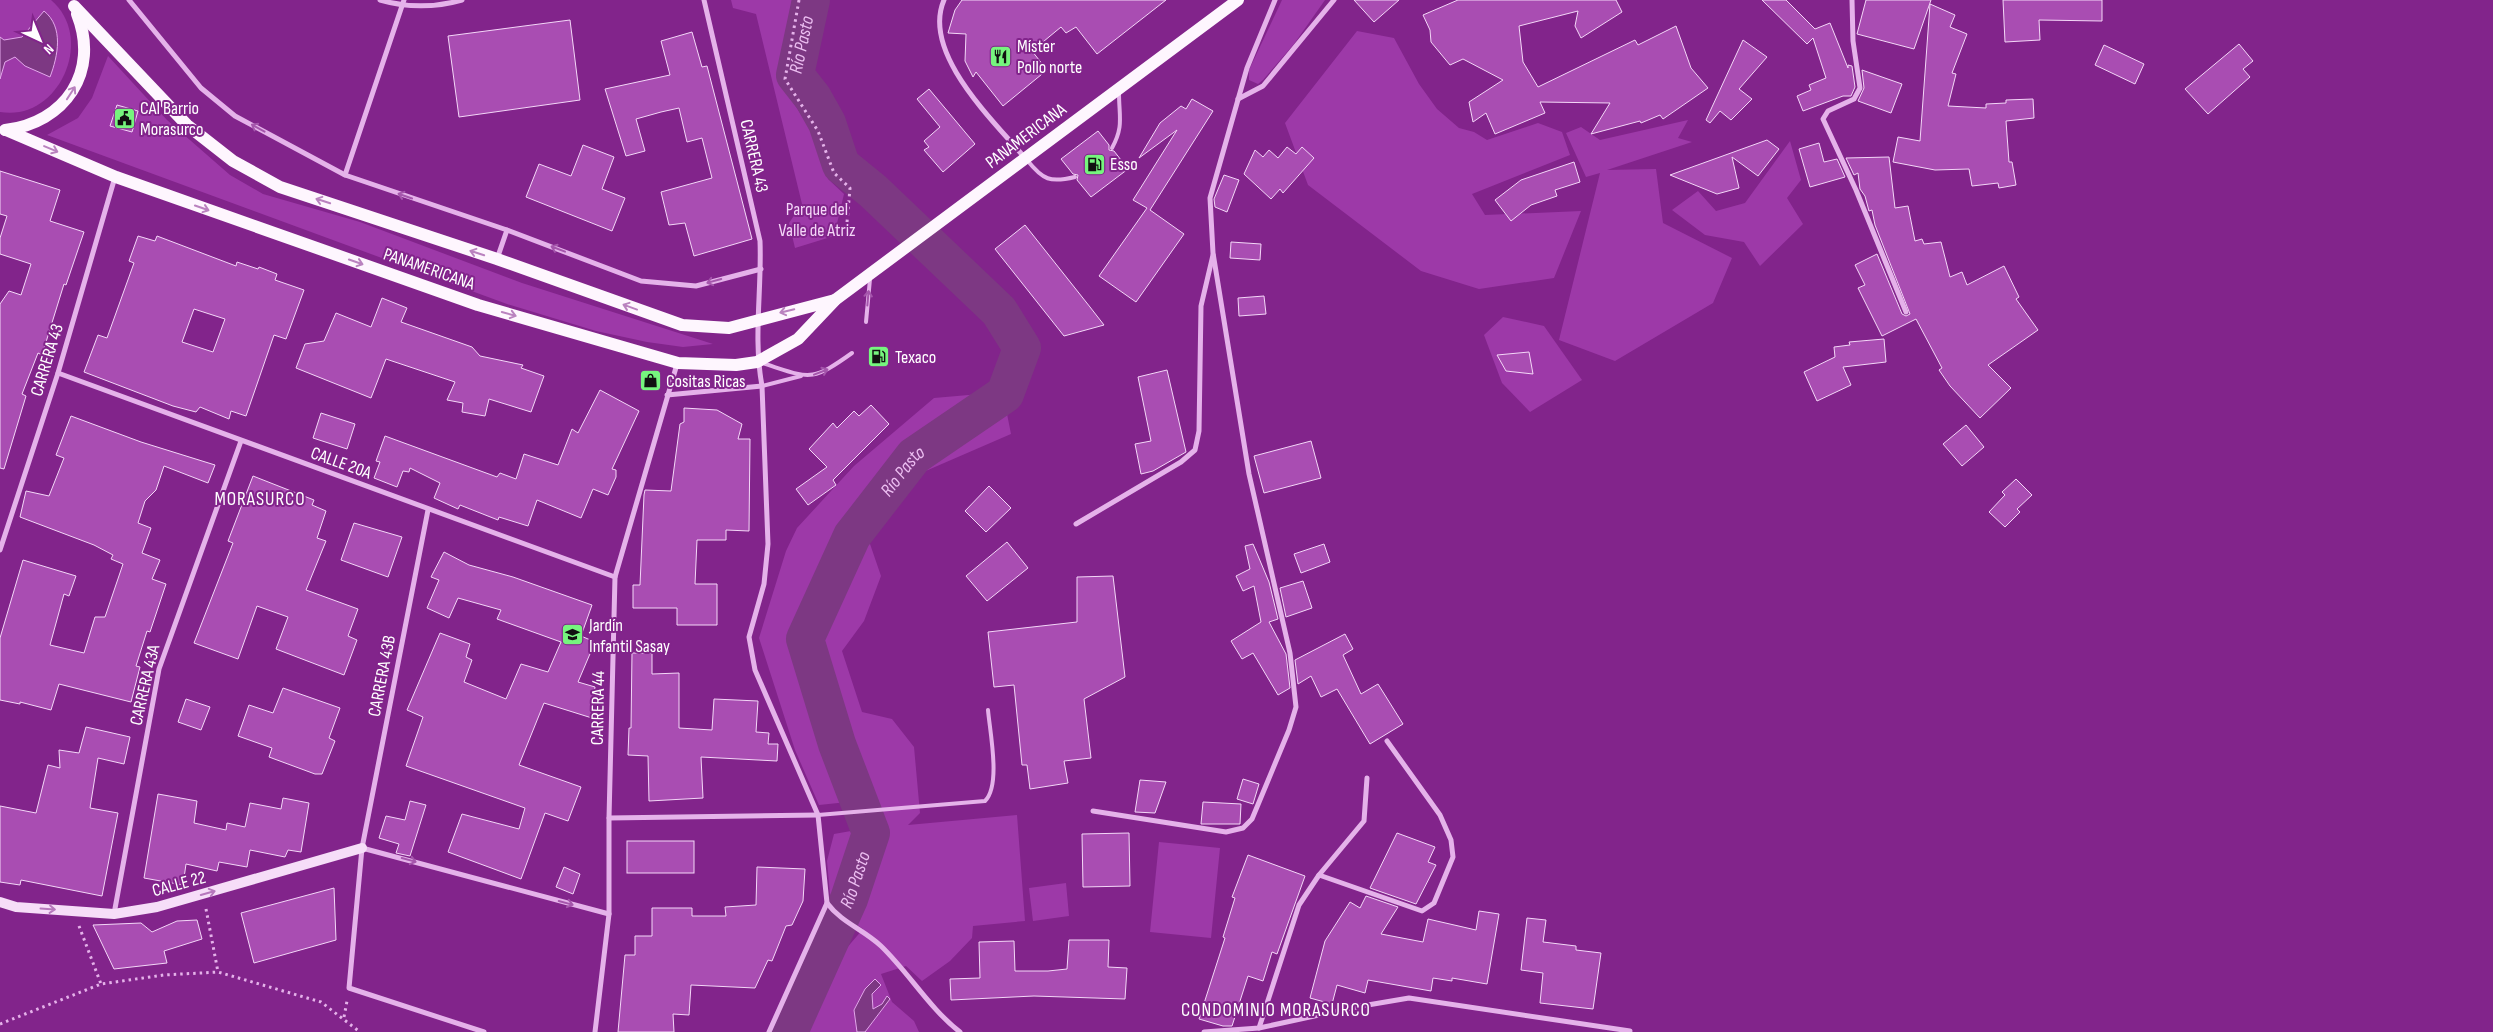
<svg xmlns="http://www.w3.org/2000/svg" width="2493" height="1032" font-family="'Sofia Sans Condensed',sans-serif">
<style>
.green{fill:#9d39a8}
.water{fill:#7d3883;stroke:#e3a7eb}
.lines{fill:none;stroke-linecap:round;stroke-linejoin:round}
.river{stroke:#7d3883;stroke-width:38}
.building{fill:#a94db2;stroke:#f4d7f8;fill-rule:evenodd}
.path{stroke:#e5b2ea;stroke-width:3;stroke-dasharray:2.5 4;stroke-linecap:butt}
.lane{stroke:#e5b2ea;stroke-width:4}
.street{stroke:#e5b2ea;stroke-width:5}
.secondary{stroke:#f6ddf8;stroke-width:10}
.primary{stroke:#fef6fe;stroke-width:12}
.oneway{stroke:#ba82bf}
.oneway2{stroke:#a556ac}
.oneway3{stroke:#b677bc}
.labels{text-anchor:middle;dominant-baseline:central;stroke-width:4;stroke-linejoin:round;paint-order:stroke}
.poi-label{font-size:18px;fill:#fff;stroke:#82248b;text-anchor:start}
.street-label{font-size:18px;fill:#fff;stroke:#82248b}
.park-label{font-size:18px;fill:#f4d7f8;stroke:#82248b}
.water-label{font-size:19px;font-style:italic;fill:#ecbef1;stroke:#82248b}
.neighbourhood-label{font-size:19px;letter-spacing:1px;fill:#fff;stroke:#82248b}
</style>
<rect width="100%" height="100%" fill="#82248b"/>
<g class="green">
<path d="M0 0H51C96 38 59 122 0 112Z"/>
<path d="M731 0H792L778 79 815 136 828 179 844 194 834 236 795 248 789 223 802 204 756 14 733 8Z"/>
<path d="M1282 0H1325L1294 44 1263 80 1258 84 1249 80V70Z"/>
<path d="M1357 31 1394 38 1419 84 1437 109 1459 128 1474 132 1487 140 1538 123 1562 132 1570 155 1472 194 1485 215 1581 211 1554 278 1479 289 1421 271 1308 185 1285 123Z"/>
<path d="M108 56 167 120 230 175 263 194 360 222 522 283 713 344 683 347 647 342 596 331 507 304 47 135 78 118 92 98Z"/>
<path d="M1688 120 1678 138 1692 142 1607 170 1656 169 1663 223 1732 258 1713 303 1615 361 1559 340 1600 173 1586 177 1566 133 1581 127 1600 140Z"/>
<path d="M1790 141 1801 180 1787 198 1803 224 1760 266 1744 242 1705 235 1672 210 1698 191 1716 211 1745 203Z"/>
<path d="M1503 317 1544 326 1582 380 1530 412 1502 383 1484 335Z"/>
<path d="M980 394 1007 414 1011 434 921 473 896 499 869 541 881 576 864 621 842 651 862 712 892 719 914 747 920 813 908 825 1017 815 1025 921 973 926 972 938 950 961 922 981 906 966 881 974 892 1002 914 1021 919 1032H865L890 999 887 996 882 1004 873 1010 872 994 865 989 854 1010 857 1032H801L833 964 863 929 831 906 827 861 834 834 862 829 857 801 819 805 795 750 759 638 786 551 797 528 854 466 934 398Z"/>
<path d="M1159 842 1220 848 1211 938 1150 932Z"/>
<path d="M1066 883 1069 916 1033 921 1029 888Z"/>
</g>
<g class="water">
<path d="M44 11C64 27 58 56 50 77L25 66 15 57 5 62 0 79V37L4 40 22 37Z"/>
<path d="M875 979 881 985 872 994 873 1009 882 1004 887 996 890 999 865 1032H857L854 1010 865 989Z"/>
</g>
<g class="lines">
<path class="river" id="s1" d="M789 1032 849 899 871 833 837 744 805 639 852 536 914 456 1005 394 1022 348 999 311 873 191 841 165 827 123 813 98 795 75 811 0"/>
</g>
<g class="building">
<path d="M962 0H1166L1097 54 1076 27 1066 33 1061 27 1032 51 1047 70 1003 106 976 72 973 77 965 61 966 34 948 33 955 10Z"/>
<path d="M1354 0H1399L1374 22Z"/>
<path d="M1458 0H1616L1622 12 1581 38 1575 26 1578 11 1519 26 1523 62 1538 87 1635 40 1638 45 1676 26 1691 68 1708 88 1663 119 1660 115 1641 123 1640 121 1591 134 1610 103 1540 102 1545 113 1495 134 1486 113 1473 122 1469 102 1503 80 1463 59 1450 65 1431 42 1430 30 1423 15Z"/>
<path d="M1762 0H1786L1815 29 1830 23 1848 68V65L1852 66 1855 87 1851 96H1843L1803 111 1797 96 1811 90 1809 85 1826 78 1813 38 1807 44Z"/>
<path d="M1866 0H1931L1914 49 1857 34Z"/>
<path d="M2003 0H2102V21L2039 20 2040 40 2005 42Z"/>
<path d="M1930 4 1955 15 1950 27 1967 34 1952 73 1956 74 1948 106 1986 108V104L2006 103V100L2033 99 2034 118 2006 121 2009 162H2012L2016 185 1999 188 1998 183 1972 186 1969 169 1935 170 1893 162 1898 137 1920 141Z"/>
<path d="M570 20 580 100 459 117 448 36Z"/>
<path d="M692 32 702 67 707 66 752 239 694 256 685 223 669 225 661 192 712 178 702 138 687 142 679 108 661 112 636 119 645 151 626 156 605 89 670 75 661 41Z"/>
<path d="M1743 40 1767 57 1739 89 1752 99 1731 120 1720 111 1710 123 1706 120Z"/>
<path d="M2239 44 2253 61 2243 69 2250 77 2208 114 2185 89Z"/>
<path d="M2104 45 2144 64 2135 84 2095 65Z"/>
<path d="M1862 70 1902 84 1891 113 1858 101 1864 88Z"/>
<path d="M929 89 975 144 943 172 924 150 929 147 924 141 940 127 917 99Z"/>
<path d="M1192 99 1213 111 1150 210 1184 234 1136 302 1099 276 1147 208 1133 200 1177 130 1139 158 1160 123 1181 106 1186 109Z"/>
<path d="M117 105 138 111 132 132 110 126Z"/>
<path d="M1098 131 1109 145V150L1114 151 1128 169 1091 197 1077 180 1078 175 1073 174 1061 159Z"/>
<path d="M1767 140 1779 149 1758 176 1732 157 1739 188 1717 194 1670 175Z"/>
<path d="M1819 143 1824 162 1837 159 1845 177 1810 187 1799 149Z"/>
<path d="M583 145 614 157 602 189 625 198 612 231 526 197 539 164 571 176Z"/>
<path d="M1287 147 1296 154 1302 147 1314 158 1283 193 1280 189 1271 199 1244 174 1255 150 1263 157 1269 150 1278 158Z"/>
<path d="M1889 157 1895 208 1908 206 1915 241 1922 239 1924 244 1941 242 1950 277 1962 272 1967 285 2004 266 2019 297 2016 299 2038 330 1988 365 2011 388 1980 418 1950 386 1939 370 1942 368 1916 319 1882 336 1858 288 1865 285 1855 265 1877 254 1902 314 1906 316 1910 314 1875 225 1872 210 1869 211 1865 196 1860 189 1858 173 1854 175 1846 158Z"/>
<path d="M1574 162 1580 182 1555 190 1557 196 1531 205 1511 221 1495 200 1521 180Z"/>
<path d="M0 171 60 190 50 221 84 232 66 285 64 284 42 355 38 353 22 394 26 396 4 469 0 468V304L9 291 21 295 31 264 0 254V238L7 216 0 214Z"/>
<path d="M1224 175 1239 180 1227 212 1215 207 1214 199Z"/>
<path d="M1025 225 1090 307 1104 325 1064 336 995 249Z"/>
<path d="M138 236 155 241 157 236 236 266 237 262 258 269 259 267 277 274 275 280 304 290 286 339 274 335 246 416 231 411 229 419 200 407 196 412 173 406 84 372 98 335 107 338 134 263 129 261ZM194 309 225 319 213 352 182 342Z"/>
<path d="M1231 242 1261 244 1260 260 1230 258Z"/>
<path d="M1264 296 1266 314 1239 316 1238 298Z"/>
<path d="M382 298 407 308 401 322 472 347 480 356 523 365 521 368 544 376 531 412 489 399 485 416 462 412 463 403 447 400 455 382 386 359 371 398 296 368 305 344 324 341 336 313 371 327Z"/>
<path d="M1884 339 1886 362 1843 367 1851 385 1817 401 1804 372 1835 357 1834 347 1850 345 1849 342Z"/>
<path d="M1529 352 1533 374 1506 371 1497 355Z"/>
<path d="M1167 370 1186 452 1153 471 1141 474 1135 444 1151 441 1138 377Z"/>
<path d="M600 390 639 411 612 469 616 470V477L608 495 593 489 581 518 537 500 528 526 499 517 498 520 460 505 458 509 434 498 440 483 410 468 409 472 403 471 397 487 374 478 380 462 376 461 385 436 497 477 500 473 516 479 524 454 558 465 572 429 578 433Z"/>
<path d="M871 405 889 424 833 480 836 485 808 505 796 489 827 467 809 449 833 423 837 428 854 411 859 416Z"/>
<path d="M684 408 717 410 742 424 738 439H750L749 531 726 530V540H697L695 584H717V625H677V608H633V585H640L644 495 645 490 671 491 680 424 684 422Z"/>
<path d="M321 413 355 424 347 449 313 438Z"/>
<path d="M71 416 141 442 215 465 208 483 164 466 156 490 145 501 138 523 151 528 142 553 160 560 152 579 166 584 150 632 147 631 136 666 140 667 131 702 59 684 51 710 20 702V704L0 700V638L23 560 76 576 69 596 64 594 50 645 84 653 95 617H105L123 564 111 559 113 555 94 545 20 517 26 491 49 496 64 458 56 455Z"/>
<path d="M1966 425 1984 447 1962 466 1943 444Z"/>
<path d="M1311 441 1321 478 1264 493 1254 456Z"/>
<path d="M253 476 314 500 312 505 326 511 317 538 326 541 306 590 358 609 348 636 357 640 344 675 276 649 288 617 257 606 238 659 194 643 233 543 228 541Z"/>
<path d="M2016 479 2032 495 2017 509 2020 512 2005 527 1989 512 2005 495 2002 492Z"/>
<path d="M989 486 1011 508 986 532 965 511Z"/>
<path d="M354 523 402 537 388 577 341 560Z"/>
<path d="M1007 542 1028 568 987 601 966 576Z"/>
<path d="M1253 544 1269 582 1278 619 1269 622 1286 654 1290 688 1278 695 1253 653 1242 659 1231 641 1261 622 1254 586 1243 591 1236 576 1250 569 1245 546Z"/>
<path d="M1324 544 1330 562 1301 573 1294 554Z"/>
<path d="M444 552 469 565 513 577 592 605 581 636 595 642 578 682 595 687 592 718 544 703 519 765 581 787 568 821 545 813 521 879 448 852 462 814 519 829 525 808 406 766 423 717 407 710 440 633 470 644 466 657 472 660 464 682 506 699 521 664 548 672 561 642 497 619 501 610 458 598 449 618 427 608 439 580 431 577Z"/>
<path d="M1113 576 1125 677 1084 699 1091 758 1064 761 1068 783 1030 789 1027 765H1022L1014 685 994 687 988 632 1077 622V577Z"/>
<path d="M1303 581 1312 608 1286 617 1280 588Z"/>
<path d="M1345 634 1353 649 1343 655 1361 694 1378 684 1403 724 1370 744 1337 689 1321 697 1311 676 1298 684 1295 660Z"/>
<path d="M632 653H652V674L679 673V728L712 730 714 699 758 701 756 732 769 733 768 744H778L777 761 701 757 703 798 649 801 648 756 628 755 629 728H631Z"/>
<path d="M283 688 340 708 329 738 335 741 322 774H315L269 757 272 748 238 736 249 705 273 713Z"/>
<path d="M186 699 210 707 201 730 178 722Z"/>
<path d="M86 727 130 737 124 764 98 758 90 808 118 813 102 896 21 880 20 885 0 882V806L36 813 48 765 60 768 59 750 79 753Z"/>
<path d="M1243 779 1259 784 1253 804 1237 799Z"/>
<path d="M1140 780 1166 782 1155 813 1135 812Z"/>
<path d="M158 794 197 801 194 823 226 830 227 823 245 827 250 803 281 809 283 798 309 803 301 852 288 850 285 857 250 850 247 867 219 862 217 871 186 864 183 885 144 878Z"/>
<path d="M410 801 426 805 410 856 396 853 399 844 379 838 386 816 405 820Z"/>
<path d="M1203 802 1241 804 1240 824H1201Z"/>
<path d="M1129 833 1130 886 1083 887 1082 834Z"/>
<path d="M1397 833 1435 847 1428 862 1436 865 1416 904 1370 888Z"/>
<rect x="627" y="841" width="67" height="32"/>
<path d="M1248 855 1305 876 1277 954 1272 952 1263 981 1248 976 1232 1026H1223L1199 1019 1225 938 1223 937 1235 898 1232 897Z"/>
<path d="M564 867 580 874 573 894 556 887Z"/>
<path d="M757 867 805 869 803 901 792 925 786 926 772 961 768 960 755 988 691 985 689 1015 673 1014 674 1032H618L625 955H635V936H652V908H692V916H726L725 907 756 905Z"/>
<path d="M334 888 336 940 254 963 241 913Z"/>
<path d="M1366 896 1398 907 1381 934 1423 942 1428 919 1476 930 1479 911 1499 914 1487 984 1452 978V981L1433 978 1431 991 1368 980 1365 993 1337 985 1332 1004 1310 998 1325 941 1350 902 1360 908Z"/>
<path d="M1527 918 1546 920 1543 942 1576 946V950L1601 953 1593 1009 1540 1003 1543 973 1521 970Z"/>
<path d="M197 920 202 939 164 951 167 963 114 969 93 925 141 923 152 932 177 921Z"/>
<path d="M1069 940H1109L1108 967 1127 968 1125 999 1034 996 951 1000 950 979 980 978 979 942 1014 941 1015 971H1048L1067 969Z"/>
</g>
<g class="lines">
<g class="path">
<path d="M799 0 785 79 818 131 834 173 850 188 846 234"/>
<path d="M206 909 218 972"/>
<path d="M79 926 101 984"/>
<path d="M344 1017 347 1001"/>
<path d="M0 1024 101 984 164 975 218 972 321 1002 360 1032"/>
</g>
<g class="lane">
<path d="M1112 148C1124 126 1119 117 1119 93"/>
<path d="M1027 160C1043 180 1050 183 1075 177"/>
<path d="M866 322 870 279"/>
<path d="M762 363C810 378 810 383 852 353"/>
<path d="M762 386 801 376"/>
<path d="M818 815 985 801C1001 785 990 733 988 710"/>
</g>
<g class="street">
<path d="M129 0 201 88 235 116 345 175 507 230 641 281 696 286 761 269"/>
<path d="M380 0C408 8 434 8 462 0"/>
<path d="M704 0 760 241C762 289 753 338 762 386L768 544 764 584 749 637 755 670 818 815 827 903C841 922 864 930 881 946 909 973 930 1009 960 1032"/>
<path d="M944 0C921 53 994 121 1025 158"/>
<path d="M1852 0 1853 41 1860 88 1854 99 1828 111 1823 119 1856 190 1906 312"/>
<path d="M1238 99 1263 86 1334 0"/>
<path d="M345 175 404 0"/>
<path d="M497 259 507 230"/>
<path d="M58 373 615 577"/>
<path d="M667 395 762 386"/>
<path d="M428 510 362 848 349 988 484 1032"/>
<path d="M1076 524 1181 462 1195 450 1199 431 1201 306 1213 255"/>
<path d="M0 550 58 373 115 177"/>
<path d="M1093 811 1226 832 1243 828 1252 819 1289 730 1296 707 1290 653 1249 474 1213 253 1210 198 1247 68 1275 0"/>
<path d="M609 818 818 815"/>
<path d="M362 848 609 914"/>
<path d="M1319 875 1422 911 1434 903 1453 857 1451 840 1440 815 1387 741"/>
<path d="M114 914 159 669 241 441"/>
<path d="M1259 1028 1299 905 1319 875 1364 821 1367 778"/>
<path d="M595 1032 609 914V818L615 577 677 364"/>
<path d="M769 1032 827 903"/>
<path d="M1204 1032 1259 1028 1356 1007 1409 998 1630 1031"/>
</g>
<path class="secondary" d="M0 902 16 907 114 914 157 907 362 848"/>
<g class="primary">
<path d="M74 6 187 125 233 161 280 187 497 259 682 325 729 328 835 300"/>
<path d="M5 130C65 123 100 72 77 14"/>
<path d="M6 130 116 177 478 305 678 363 736 365 757 362 798 339 835 300 1238 0"/>
</g>
</g>
<defs><path id="oneway-shaft" d="M-6 0H5M1.5-3L5.5 0L1.5 3" fill="none" stroke-width="1.6" stroke-linecap="round" stroke-linejoin="round" transform="scale(1.25)"/></defs>
<g class="oneway">
<use href="#oneway-shaft" transform="translate(71 93) rotate(-57)"/>
<use href="#oneway-shaft" transform="translate(51 149) rotate(23)"/>
<use href="#oneway-shaft" transform="translate(323 201) rotate(-162)"/>
<use href="#oneway-shaft" transform="translate(202 208) rotate(19)"/>
<use href="#oneway-shaft" transform="translate(477 253) rotate(-162)"/>
<use href="#oneway-shaft" transform="translate(356 262) rotate(19)"/>
<use href="#oneway-shaft" transform="translate(630 307) rotate(-160)"/>
<use href="#oneway-shaft" transform="translate(787 311) rotate(166)"/>
<use href="#oneway-shaft" transform="translate(509 314) rotate(16)"/>
</g>
<g class="oneway2">
<use href="#oneway-shaft" transform="translate(258 128) rotate(-151)"/>
<use href="#oneway-shaft" transform="translate(405 196) rotate(-161)"/>
<use href="#oneway-shaft" transform="translate(558 249) rotate(-159)"/>
<use href="#oneway-shaft" transform="translate(714 281) rotate(165)"/>
<use href="#oneway-shaft" transform="translate(868 298) rotate(-85)"/>
<use href="#oneway-shaft" transform="translate(821 372) rotate(-21)"/>
<use href="#oneway-shaft" transform="translate(409 860) rotate(15)"/>
<use href="#oneway-shaft" transform="translate(566 903) rotate(15)"/>
</g>
<g class="oneway3">
<use href="#oneway-shaft" transform="translate(208 893) rotate(-16)"/>
<use href="#oneway-shaft" transform="translate(48 909) rotate(4)"/>
</g>
<defs>
<symbol id="restaurant-square" viewBox="-11 -11 22 22"><rect x="-9" y="-9" width="18" height="18" rx="4" fill="#76f57e" stroke="#82248b"/><path d="M-5-6h1v4h1v-4h1v4h1v-4h1v5L-1.5 .5V6h-2V.5L-5-1ZM5-6V6H3V1.5H1.5Q1.5-4 5-6Z" fill="#111"/></symbol>
<symbol id="civic-square" viewBox="-11 -11 22 22"><rect x="-9" y="-9" width="18" height="18" rx="4" fill="#76f57e" stroke="#82248b"/><path d="M-.6-6.5H3V-4.5H.6V-3L4-1V1h2V6H-6V1h2V-1L-.6-3ZM-1.2 2.5V6h2.4V2.5Z" fill="#111"/></symbol>
<symbol id="fuel-square" viewBox="-11 -11 22 22"><rect x="-9" y="-9" width="18" height="18" rx="4" fill="#76f57e" stroke="#82248b"/><path d="M-5.5-6h7V0h2V4h1.3V-2.5L3-4.5l.8-.8L6-3V5H2.5V1h-1V6h-7ZM-4.2-4.7v3.2H.2V-4.7Z" fill="#111"/></symbol>
<symbol id="shop-square" viewBox="-11 -11 22 22"><rect x="-9" y="-9" width="18" height="18" rx="4" fill="#76f57e" stroke="#82248b"/><path d="M-5-2.5h2.3a2.7 3.5 0 0 1 5.4 0H5L5.5 6h-11ZM-1.5-2.5h3a1.5 2.3 0 0 0-3 0Z" fill="#111"/></symbol>
<symbol id="school-square" viewBox="-11 -11 22 22"><rect x="-9" y="-9" width="18" height="18" rx="4" fill="#76f57e" stroke="#82248b"/><path d="M0-5L7-2L0 1L-7-2ZM-4 1L0 2.5L4 1V4Q0 6-4 4Z" fill="#111"/></symbol>
</defs>
<g fill-rule="evenodd">
<use href="#restaurant-square" x="988" y="44" width="25" height="25"/>
<use href="#civic-square" x="112" y="106" width="25" height="25"/>
<use href="#fuel-square" x="1082" y="152" width="25" height="25"/>
<use href="#fuel-square" x="866" y="344" width="25" height="25"/>
<use href="#shop-square" x="638" y="368" width="25" height="25"/>
<use href="#school-square" x="560" y="622" width="25" height="25"/>
</g>
<g class="labels">
<g class="poi-label">
<text x="1017" y="46">Míster<tspan x="1017" dy="21">Pollo norte</tspan></text>
<text x="140" y="108">CAI Barrio<tspan x="140" dy="21">Morasurco</tspan></text>
<text x="1110" y="164">Esso</text>
<text x="895" y="357">Texaco</text>
<text x="666" y="381">Cositas Ricas</text>
<text x="589" y="625">Jardín<tspan x="589" dy="21">Infantil Sasay</tspan></text>
</g>
<g class="street-label">
<text transform="translate(1026 136) rotate(-37)">PANAMERICANA</text>
<text transform="translate(754 156) rotate(77)">CARRERA 43</text>
<text transform="translate(429 269) rotate(19)">PANAMERICANA</text>
<text transform="translate(47 360) rotate(-73)">CARRERA 43</text>
<text transform="translate(341 463) rotate(20)">CALLE 20A</text>
<text transform="translate(382 676) rotate(-79)">CARRERA 43B</text>
<text transform="translate(145 685) rotate(-77)">CARRERA 43A</text>
<text transform="translate(598 708) rotate(-89)">CARRERA 44</text>
<text transform="translate(179 884) rotate(-15)">CALLE 22</text>
</g>
<g class="park-label">
<text x="817" y="209">Parque del<tspan x="817" dy="21">Valle de Atriz</tspan></text>
</g>
<g class="water-label">
<text stroke="none"><textPath href="#s1" startOffset="1186">Río Pasto</textPath></text>
<text stroke="none"><textPath href="#s1" startOffset="616">Río Pasto</textPath></text>
<text stroke="none"><textPath href="#s1" startOffset="166">Río Pasto</textPath></text>
</g>
<g class="neighbourhood-label">
<text x="260" y="499">MORASURCO</text>
<text x="1276" y="1010">CONDOMINIO MORASURCO</text>
</g>
</g>
<g transform="translate(40 40) rotate(136)" stroke="#82248b" stroke-width="4" paint-order="stroke">
<path d="M0-4L9 19L0 12L-9 19Z" fill="#ffffff"/>
<text y="-8" font-size="14" font-weight="bold" text-anchor="middle" fill="#ffffff">N</text>
</g>
</svg>
